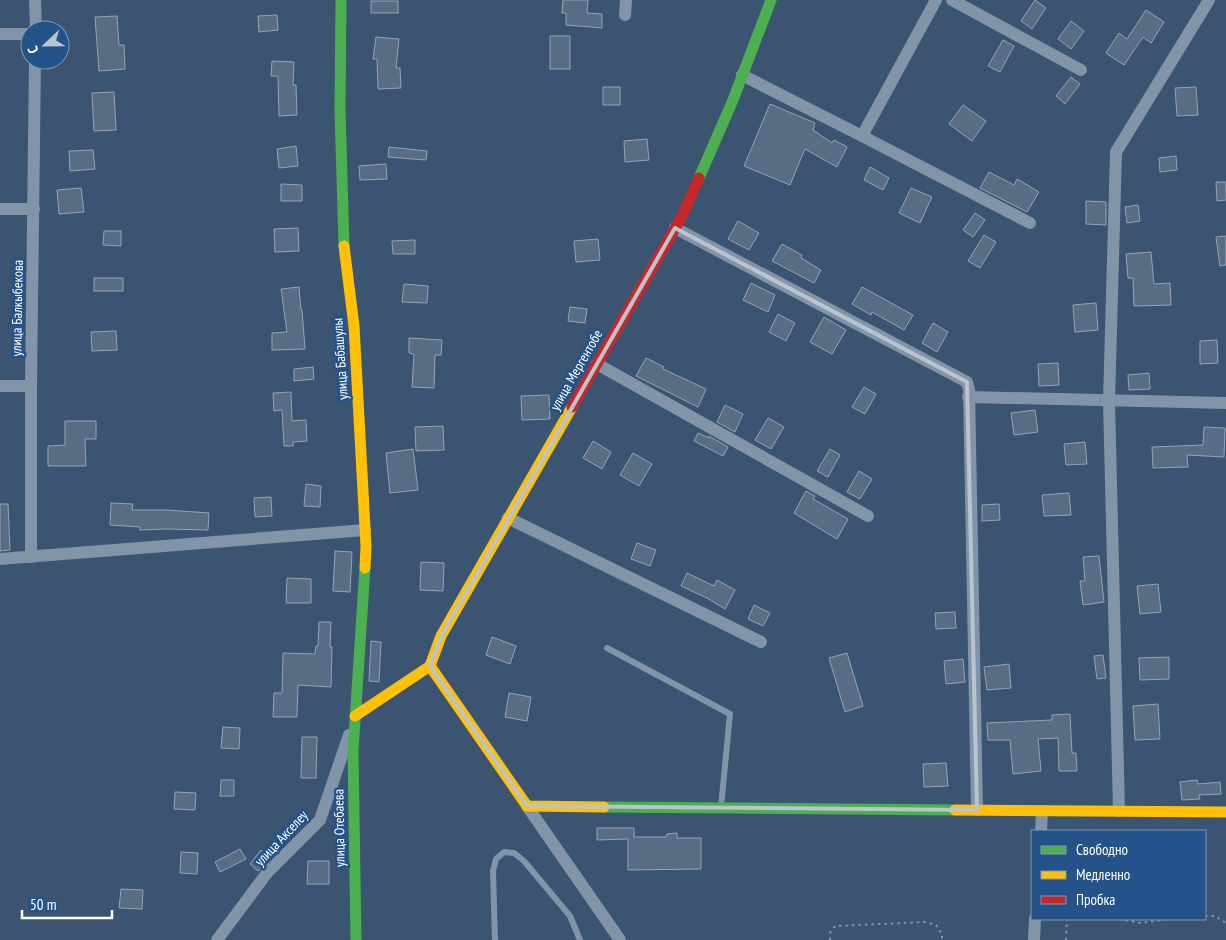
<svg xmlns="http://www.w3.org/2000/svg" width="1226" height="940" font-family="'PT Sans Narrow',sans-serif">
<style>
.building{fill:#586c84;stroke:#96a4b5}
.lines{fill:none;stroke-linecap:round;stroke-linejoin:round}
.path{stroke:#8294a7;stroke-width:2;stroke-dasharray:2.5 4;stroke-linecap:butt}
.lane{stroke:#8294a7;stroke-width:6}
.street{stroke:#8294a7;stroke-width:12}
.fast{stroke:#4caf50;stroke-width:11}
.slow{stroke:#ffc107;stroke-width:11}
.jam{stroke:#c62828;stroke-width:11}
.marked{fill:none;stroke:#bac3ce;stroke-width:4;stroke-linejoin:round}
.labels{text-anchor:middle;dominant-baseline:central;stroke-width:5;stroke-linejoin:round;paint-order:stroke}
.street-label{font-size:14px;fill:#fff;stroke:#245389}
</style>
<rect width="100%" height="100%" fill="#3b5472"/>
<g class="building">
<path d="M563 0H588L587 13 602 14V28L566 25V13H562Z"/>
<path d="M1035 0 1046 8 1032 29 1021 21Z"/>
<rect x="371" y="1" width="27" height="12"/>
<path d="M1146 10 1164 22 1151 43 1143 37 1124 65 1106 53 1119 33 1127 39Z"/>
<path d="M277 15 278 30 259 32 258 16Z"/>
<path d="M117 16 119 45H124L125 69 99 71 95 17Z"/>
<path d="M1071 21 1084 31 1071 49 1058 39Z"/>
<rect x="550" y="36" width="20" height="33"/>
<path d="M376 37 399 39 396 68H400L401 88 378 89 377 59H373Z"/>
<path d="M1003 40 1014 46 1000 72 988 66Z"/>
<path d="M272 61 294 62 293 85H296L297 115 279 116 278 76H271Z"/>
<path d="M1071 77 1080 84 1065 104 1056 96Z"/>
<rect x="603" y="87" width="17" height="18"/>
<path d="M1196 87 1198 115 1177 116 1175 88Z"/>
<path d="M114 92 116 130 94 131 92 93Z"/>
<path d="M770 104 815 123 813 130 832 143 834 140 847 147 837 167 805 149 790 185 744 166Z"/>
<path d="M963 105 986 121 972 141 949 124Z"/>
<path d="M647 139 649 160 625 162 624 141Z"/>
<path d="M296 146 298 166 279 168 277 149Z"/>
<path d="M389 147 427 151 426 160 388 157Z"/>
<path d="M93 150 95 169 70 171 69 151Z"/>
<path d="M1176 156 1177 170 1160 172 1159 158Z"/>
<path d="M386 164 387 179 360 180 359 166Z"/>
<path d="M870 167 889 178 883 190 864 180Z"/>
<path d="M989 172 1014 185 1017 179 1039 192 1027 212 980 188Z"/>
<path d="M1216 182H1226V200L1217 201Z"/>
<path d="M281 184 302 185V201H281Z"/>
<path d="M81 188 84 212 59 214 57 190Z"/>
<path d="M911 188 932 197 920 223 899 213Z"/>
<path d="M1086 201 1106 202V225L1086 224Z"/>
<path d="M1138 205 1140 221 1127 223 1125 207Z"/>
<path d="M975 213 985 220 973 237 963 230Z"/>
<path d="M738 221 759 233 749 250 728 239Z"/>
<path d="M298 228 299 251 275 252 274 229Z"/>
<path d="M104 231H121V246L103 245Z"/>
<path d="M984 235 996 242 980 268 968 261Z"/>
<path d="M1226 236V265L1220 266 1216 237Z"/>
<path d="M598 239 600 260 576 262 574 241Z"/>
<path d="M415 240V254H393L392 241Z"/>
<path d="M782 244 802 255 801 258 821 270 814 283 772 261Z"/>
<path d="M1151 252 1154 284 1170 283 1171 305 1134 306 1133 278H1128L1126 254Z"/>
<rect x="94" y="278" width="29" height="13"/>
<path d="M751 283 775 295 768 312 743 300Z"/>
<path d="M404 284 428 286 427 303 402 302Z"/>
<path d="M299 287 301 310H302L305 349 272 350V333L287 332 281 289Z"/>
<path d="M862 287 913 315 904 330 872 312 871 315 852 304Z"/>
<path d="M1096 303 1098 330 1075 332 1073 305Z"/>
<path d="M570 307 587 309 585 323 568 321Z"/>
<path d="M778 314 795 323 786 341 769 332Z"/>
<path d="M824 317 846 330 832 354 810 342Z"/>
<path d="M933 323 948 332 937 352 922 343Z"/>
<path d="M116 331 117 350 92 351 91 332Z"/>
<path d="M409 338 442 340 441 355H435L434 388 412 387 414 354 409 353Z"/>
<path d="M1217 340 1218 363 1200 364V341Z"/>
<path d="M646 358 664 367 663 369 706 389 698 407 636 376Z"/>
<path d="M1058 363 1059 385 1039 386 1038 364Z"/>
<path d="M313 367 314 379 294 381V369Z"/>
<path d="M1149 373 1150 389 1129 390 1128 375Z"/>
<path d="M864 387 876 394 865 414 852 407Z"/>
<path d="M291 392 292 421 306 420 307 441 293 442V446H284L282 410 274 411 273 393Z"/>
<path d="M549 395 550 419 522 420 521 396Z"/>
<path d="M725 405 743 414 735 432 717 422Z"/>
<path d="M1035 410 1038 432 1014 435 1011 413Z"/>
<path d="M768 418 784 427 771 449 755 440Z"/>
<path d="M65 421H96V439H85L86 466H48V446L65 445Z"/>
<path d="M443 426 444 450 416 451 415 427Z"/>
<path d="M1204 427 1225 428 1224 457 1187 455 1188 467 1153 468 1152 447 1203 445Z"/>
<path d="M698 433 709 438V436L728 447 723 456 694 441Z"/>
<path d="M593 441 611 452 602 469 583 458Z"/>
<path d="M1085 442 1087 464 1066 465 1064 444Z"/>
<path d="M413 449 418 490 390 493 386 453Z"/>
<path d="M830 449 840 455 828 477 817 471Z"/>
<path d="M633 453 652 464 639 486 620 475Z"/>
<path d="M859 471 872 479 860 499 847 492Z"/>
<path d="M306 484 321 486 320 507 304 506Z"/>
<path d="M806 491 815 496 813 499 848 519 837 539 794 513Z"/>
<path d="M1069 493 1071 515 1044 516 1042 495Z"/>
<path d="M271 497 272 516 255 517 254 498Z"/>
<path d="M111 503 133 504 132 510H167L209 513 208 530 167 529 140 530V527L110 525Z"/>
<path d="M0 504H8L10 550 0 551Z"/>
<path d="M999 504 1000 520 982 521V505Z"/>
<path d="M637 543 656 550 650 566 631 559Z"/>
<path d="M335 551 352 552 350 592 333 591Z"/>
<path d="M1099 556 1104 602 1083 605 1080 581H1085L1083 557Z"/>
<path d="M421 562 444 563 443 591 420 590Z"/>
<path d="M687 573 714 586 717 580 735 590 725 609 707 598 681 586Z"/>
<path d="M287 578 311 579V603H286Z"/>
<path d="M1158 584 1161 612 1140 614 1137 586Z"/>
<path d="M754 605 770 613 763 626 748 619Z"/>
<path d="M955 612 956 628 936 629 935 613Z"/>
<path d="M319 622H331L330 647H332L331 687 298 685 297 717H273L274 693H282L283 653 315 654 316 646H318Z"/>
<path d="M492 637 516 646 510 664 486 655Z"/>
<path d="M371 641 381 642 379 682 369 681Z"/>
<path d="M847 653 863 706 845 712 829 658Z"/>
<path d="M1103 655 1106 678 1097 679 1094 656Z"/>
<path d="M1169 657V679L1140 680 1139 658Z"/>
<path d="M963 659 965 682 946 684 944 661Z"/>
<path d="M1009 664 1011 688 987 690 984 667Z"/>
<path d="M509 693 531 697 527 721 505 717Z"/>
<path d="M1158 704 1160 739 1135 740 1133 706Z"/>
<path d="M1070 714 1072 753H1076L1077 771H1059L1058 738 1038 739 1041 771 1013 774 1010 740H988L987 723 1052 720V715Z"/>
<path d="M223 727 240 728 239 749 221 748Z"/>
<path d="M302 737H317L316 778H301Z"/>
<path d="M946 763 948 786 924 787 923 764Z"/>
<path d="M221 780H234V796H220Z"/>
<path d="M1197 780 1198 784 1220 782 1221 794 1199 795 1200 799 1182 800 1180 782Z"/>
<path d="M175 792 196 793 195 810 174 809Z"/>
<path d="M597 828H634V837H666L667 834 677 833V838H701V869L628 870V839L597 840Z"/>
<path d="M240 849 246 859 220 872 215 862Z"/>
<path d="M261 850 270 858 258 871 250 864Z"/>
<path d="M181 852 198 853 197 874 180 873Z"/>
<path d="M308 861H329V884H307Z"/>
<path d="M121 889 143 890 142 909 119 908Z"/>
</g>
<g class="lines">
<g class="path">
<path d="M1205 916H1215L1226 923"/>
<path d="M1119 919 1141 923 1168 919"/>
<path d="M830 940V933L835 926 926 922 936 925 942 934V940"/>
<path d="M1066 940 1067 919"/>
</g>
<g class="lane">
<path d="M607 648 730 714 721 807"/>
<path d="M495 940 493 871 496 859 504 852 514 853 524 861 570 916 580 940"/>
</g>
<g class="street">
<path d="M35 0 36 30"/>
<path d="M952 0 1081 70"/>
<path d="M625 15 626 0"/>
<path d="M0 34H30"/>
<path d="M742 75 862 136 1030 223"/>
<path d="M862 136 936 0"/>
<path d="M0 209H34"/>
<path d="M675 228 967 382 969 390 977 810"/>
<path d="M597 364 868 516"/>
<path d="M0 386H31"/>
<path d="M968 397 1226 403"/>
<path d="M508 518 761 642"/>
<path d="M31 557V386L35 60"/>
<path d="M0 559 365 530"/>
<path d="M527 806 620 940"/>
<path d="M1119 811 1109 401 1116 152 1209 0"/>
<path d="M1041 831 1042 811"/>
<path d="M217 940 267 873 320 820 349 735"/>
<path d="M1034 940 1035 919"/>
</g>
<g class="fast">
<path d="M341 0 340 111 344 246"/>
<path d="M699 178 733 100 771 0"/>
<path d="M604 807 955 810"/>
<path d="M356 940 353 751 365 568"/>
</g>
<g class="slow">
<path d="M344 246 354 326 366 546 365 568"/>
<path d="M430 666 527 806 604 807"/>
<path d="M355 716 430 666 441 636 572 407"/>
<path d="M955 810 1226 812"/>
</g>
<path class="jam" d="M572 407 681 218 699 178"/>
</g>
<path class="marked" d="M675 228 967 382 977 810 527 806 430 666 441 636Z"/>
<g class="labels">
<g class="street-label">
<text transform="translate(17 308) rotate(-89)">улица Балкыбекова</text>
<text transform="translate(340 359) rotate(-94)">улица Бабашулы</text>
<text transform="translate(576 370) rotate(-60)">улица Мергентобе</text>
<text transform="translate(339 828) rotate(-91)">улица Отебаева</text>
<text transform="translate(281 838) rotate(-47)">улица Акселеу</text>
</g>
</g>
<rect x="1031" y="830" width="175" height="90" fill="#245389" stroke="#7c98b8"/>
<rect x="1041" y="846" width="25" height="8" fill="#4caf50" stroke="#7c98b8"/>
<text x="1076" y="855" font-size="15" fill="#ffffff">Свободно</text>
<rect x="1041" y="871" width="25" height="8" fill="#ffc107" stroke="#7c98b8"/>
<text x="1076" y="880" font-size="15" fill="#ffffff">Медленно</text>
<rect x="1041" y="896" width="25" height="8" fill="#c62828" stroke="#7c98b8"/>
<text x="1076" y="905" font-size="15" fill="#ffffff">Пробка</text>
<g transform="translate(45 45) rotate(248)"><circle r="24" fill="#245389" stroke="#7c98b8"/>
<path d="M0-4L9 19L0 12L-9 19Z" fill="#bac3ce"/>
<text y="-8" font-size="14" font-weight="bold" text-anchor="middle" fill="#ffffff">С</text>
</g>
<path d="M22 910v8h90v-8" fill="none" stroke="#ffffff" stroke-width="2.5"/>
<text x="30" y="910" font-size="15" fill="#ffffff" stroke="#245389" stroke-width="4" paint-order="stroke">50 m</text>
</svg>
